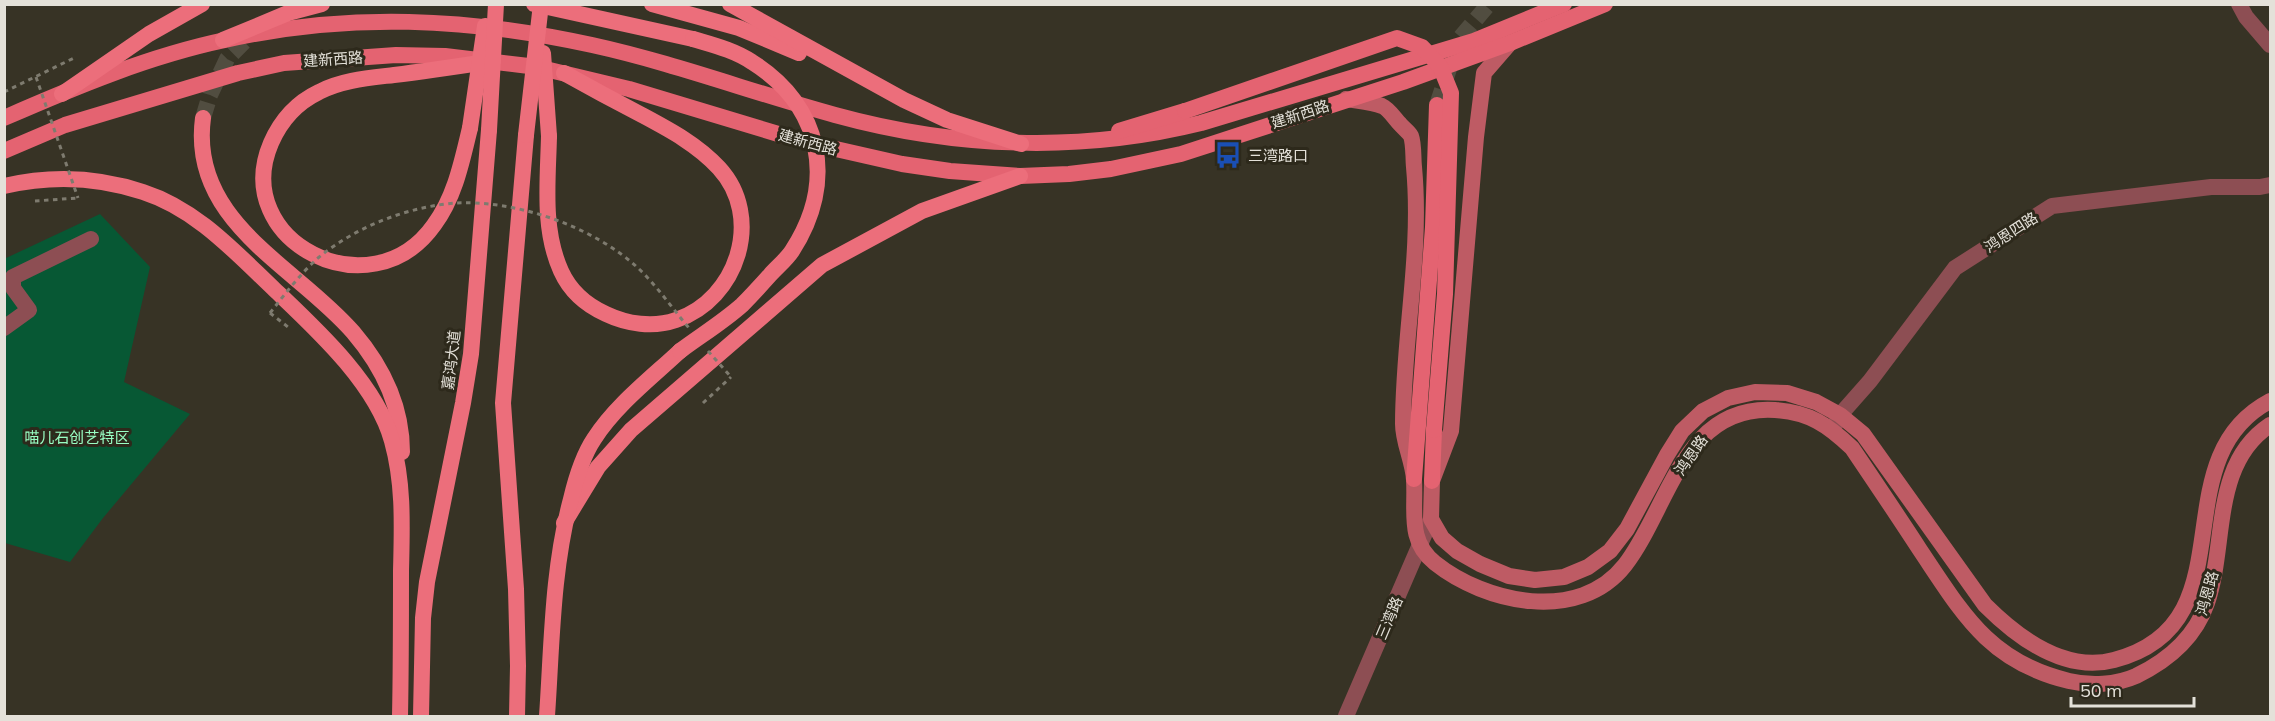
<svg xmlns="http://www.w3.org/2000/svg" width="2275" height="721" font-family="Mulish,'Noto Sans SC',sans-serif">
<style>
.green{fill:#075834}
.lines{fill:none;stroke-linecap:round;stroke-linejoin:round}
.primary-tunnel{stroke:#514d40;stroke-width:16;stroke-dasharray:16 8;stroke-linecap:butt}
.trunk-tunnel{stroke:#514d40;stroke-width:16;stroke-dasharray:16 8;stroke-linecap:butt}
.path{stroke:#7e7b6f;stroke-width:3;stroke-dasharray:4.5 4.5;stroke-linecap:butt}
.minor{stroke:#8d4e53;stroke-width:16}
.tertiary{stroke:#8d4e53;stroke-width:16}
.secondary{stroke:#be5b64;stroke-width:16}
.primary{stroke:#e46371;stroke-width:16}
.trunk{stroke:#ec6e7b;stroke-width:16}
.path-bridge{stroke:#7e7b6f;stroke-width:3;stroke-dasharray:4.5 4.5;stroke-linecap:butt}
.primary-bridge{stroke:#e46371;stroke-width:16}
.trunk-bridge{stroke:#ec6e7b;stroke-width:16}
.labels{text-anchor:middle;dominant-baseline:central;stroke-width:6;stroke-linejoin:round;paint-order:stroke}
.street-label{font-size:15px;fill:#e4e1d9;stroke:#2d291b}
.poi-label{font-size:15px;fill:#e4e1d9;stroke:#2d291b;text-anchor:start}
.park-label{font-size:15px;fill:#98fec3;stroke:#2d291b}
</style>
<rect width="100%" height="100%" fill="#373325"/>
<path class="green" d="M100 214 150 267 124 382 190 414 103 518 70 562 5 543 4 259Z"/>
<g class="lines">
<path class="primary-tunnel" d="M1437 105 1459 39 1489 4"/>
<path class="trunk-tunnel" d="M203 118 210 95 227 59 256 30"/>
<g class="path">
<path d="M4 92 76 57"/>
<path d="M35 201 78 198"/>
<path d="M270 313 288 327"/>
<path d="M703 403 731 377"/>
</g>
<path class="minor" d="M4 328 29 310 13 288V277L91 239"/>
<g class="tertiary">
<path d="M2239 4 2246 17 2270 45"/>
<path d="M1833 429 1840 415 1870 381 1955 268 2052 206 2211 187H2260L2270 185"/>
<path d="M1346 716 1431 519"/>
</g>
<g class="secondary">
<path d="M1510 43 1484 73 1476 137 1451 431 1432 481 1431 519 1442 538 1457 551 1480 564 1509 576 1535 580 1564 577 1588 567 1610 551 1627 529 1667 455 1682 431 1703 411 1728 398 1755 392 1787 393 1816 402 1840 415 1863 434 1985 605C2017 637 2065 673 2114 660 2253 624 2158 460 2270 401"/>
<path d="M1346 99C1357 101 1372 102 1382 106 1389 109 1395 119 1400 124 1403 128 1409 132 1411 136 1414 144 1413 158 1414 167 1422 253 1403 338 1403 424 1403 443 1413 461 1414 480 1416 511 1407 541 1435 563 1485 603 1579 624 1625 565 1669 508 1683 404 1775 410 1809 412 1828 425 1852 448 1875 482 1898 516 1920 550 1963 614 1989 662 2069 681 2090 686 2116 685 2136 676 2167 661 2195 638 2207 603 2227 544 2211 464 2270 425"/>
</g>
<g class="primary">
<path d="M4 118C75 87 149 56 225 40 349 12 469 18 592 45 674 63 754 93 835 115 955 148 1080 153 1201 123L1474 41 1564 4"/>
<path d="M1119 131 1185 111"/>
<path d="M4 151 65 125 238 73 284 63 396 55 445 56 537 67 629 89 805 142 902 164 950 171 1020 176 1069 174 1111 169 1181 154 1403 82 1510 43 1605 4"/>
<path d="M1414 479 1433 227 1437 105"/>
<path d="M1432 481 1434 430"/>
</g>
<g class="trunk">
<path d="M534 4 693 39"/>
<path d="M652 4 739 28 799 53"/>
<path d="M730 4 904 100 947 120 1021 144"/>
<path d="M223 40 288 13 322 4"/>
<path d="M62 94 149 34 202 4"/>
<path d="M203 118C189 222 296 266 353 332 383 367 402 406 402 452"/>
<path d="M470 128C462 161 455 197 434 225 371 314 229 241 271 143 281 120 296 103 319 92 342 80 369 78 394 75 427 71 460 66 493 61"/>
<path d="M549 136C548 181 542 229 561 271 570 291 586 305 606 314 627 324 653 328 676 320 738 299 764 217 719 168 697 144 668 129 640 114 615 101 589 87 564 73"/>
<path d="M4 186C51 175 98 177 143 192 196 209 234 251 273 288 315 328 376 383 392 441 404 484 402 527 401 571 401 620 401 668 400 716"/>
<path d="M564 523 598 467 631 430 822 265 922 211 1020 176"/>
<path d="M421 716 423 618 427 582 463 403 471 354 489 130"/>
<path d="M517 716 518 666 516 589 503 403 526 135"/>
<path d="M547 716C552 644 552 570 571 499 576 478 582 457 594 439 616 405 650 379 680 351"/>
</g>
<g class="path-bridge">
<path d="M36 77 78 198"/>
<path d="M270 313C285 294 300 274 318 258 355 227 409 206 457 203 517 200 594 227 638 268 657 286 672 308 689 328"/>
<path d="M708 351 731 377"/>
</g>
<path class="primary-bridge" d="M1185 111 1397 38 1422 47 1440 66 1451 93 1445 294 1434 430"/>
<g class="trunk-bridge">
<path d="M543 53 549 136"/>
<path d="M470 128 485 26"/>
<path d="M489 130 496 4"/>
<path d="M526 135 541 4"/>
<path d="M680 351C700 336 723 322 742 305 752 295 761 285 770 275 777 267 786 260 792 251 837 182 822 106 752 62 734 50 713 45 693 39"/>
</g>
</g>
<defs>
<symbol id="bus-bare" viewBox="-9 -9 18 18"><path d="M-5-6H5V4H4V6H2V4H-2V6H-4V4H-5ZM-3.5-4V0h7V-4ZM-3.5 1.2v1.5H-2V1.2ZM2 1.2v1.5H3.5V1.2Z" fill="#1a4fb4" stroke="#2d291b" stroke-width="2.5" paint-order="stroke"/></symbol>
</defs>
<g fill-rule="evenodd">
<use href="#bus-bare" x="1209" y="136" width="38" height="38"/>
</g>
<g class="labels">
<g class="street-label">
<text transform="translate(333 59) rotate(-4)">建新西路</text>
<text transform="translate(1300 114) rotate(-18)">建新西路</text>
<text transform="translate(808 142) rotate(15)">建新西路</text>
<text transform="translate(2011 232) rotate(-33)">鸿恩四路</text>
<text transform="translate(451 360) rotate(-83)">嘉鸿大道</text>
<text transform="translate(1691 455) rotate(-55)">鸿恩路</text>
<text transform="translate(2207 593) rotate(-74)">鸿恩路</text>
<text transform="translate(1389 618) rotate(-67)">三湾路</text>
</g>
<g class="poi-label">
<text x="1248" y="155">三湾路口</text>
</g>
<g class="park-label">
<text x="77" y="437">喵儿石创艺特区</text>
</g>
</g>
<rect width="2275" height="721" fill="none" stroke="#e4e1d9" stroke-width="12"/>
<path d="M2071 697v9h123v-9" fill="none" stroke="#e4e1d9" stroke-width="3"/>
<text x="2080" y="697" font-size="18" fill="#e4e1d9" stroke="#2d291b" stroke-width="4.5" paint-order="stroke">50 m</text>
</svg>
